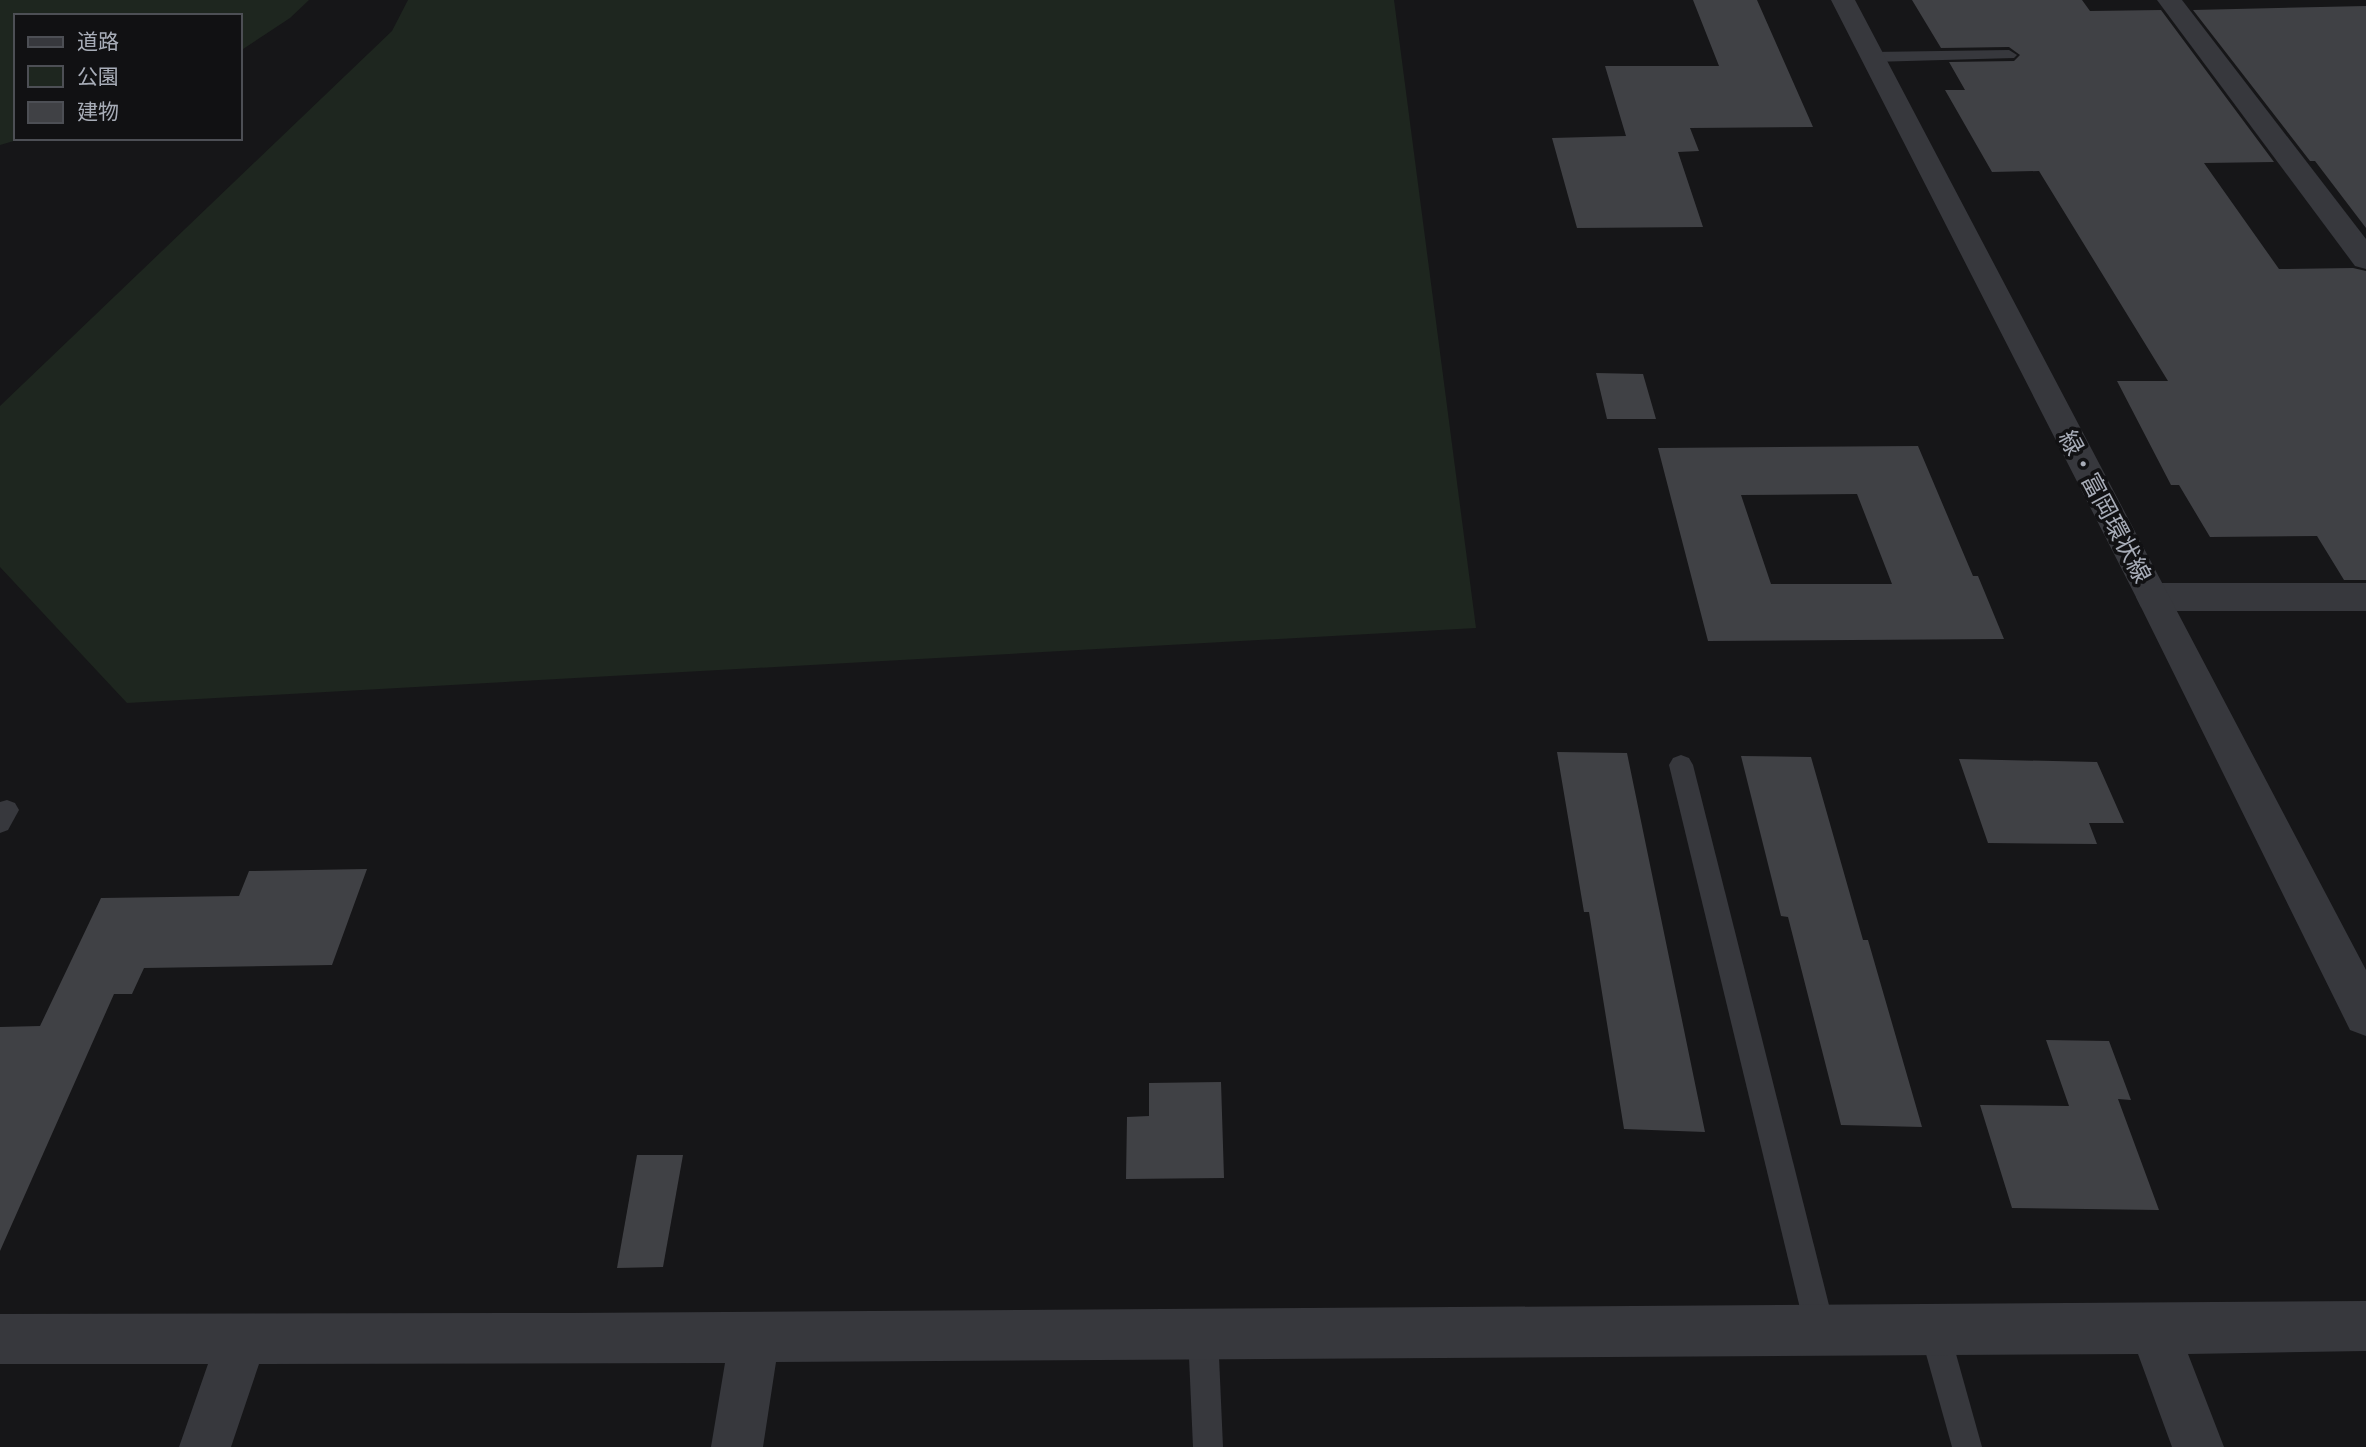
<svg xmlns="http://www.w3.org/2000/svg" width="2366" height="1447" font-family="'Golos Text','Noto Sans JP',sans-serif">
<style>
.green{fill:#1e261f}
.building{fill:#404145;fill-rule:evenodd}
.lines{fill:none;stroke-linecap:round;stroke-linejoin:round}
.service{fill:#37383d;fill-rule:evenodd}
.minor{fill:#37383d;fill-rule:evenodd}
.tertiary{fill:#37383d;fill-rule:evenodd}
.labels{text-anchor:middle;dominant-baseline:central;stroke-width:7;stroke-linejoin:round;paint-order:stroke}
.street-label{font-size:24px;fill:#a8adb8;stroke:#111113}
</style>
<rect width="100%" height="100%" fill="#161618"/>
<g class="green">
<path d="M0 0H309L290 18 240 51V16H16V138H24L0 145Z"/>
<path d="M408 0H1394L1476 628 127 703 0 567V406L392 31Z"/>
</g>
<g class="building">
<path d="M1693 0H1757L1813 127 1690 128 1699 151 1678 152 1703 227 1577 228 1552 138 1626 136 1605 66H1719Z"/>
<path d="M1912 0H2082L2090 11 2161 10 2274 162 2204 163 2279 269 2353 268 2366 271V580H2344L2317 536 2210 537 2179 485H2171L2117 381H2168L2039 171 1992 172 1945 90H1965L1949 62 2014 61 2020 55 2009 47 1941 48Z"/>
<path d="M2366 6V228L2315 161H2310L2193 10Z"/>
<path d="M1596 373 1643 374 1656 419H1607Z"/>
<path d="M1918 446 1973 576H1978L2004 639 1708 641 1658 448ZM1857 494 1892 584H1771L1741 495Z"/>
<path d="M1557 752 1627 753 1705 1132 1624 1129 1589 912H1584Z"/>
<path d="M1741 756 1811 757 1863 940H1868L1922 1127 1841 1125 1788 917 1781 916Z"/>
<path d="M1959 759 2097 762 2124 823H2089L2097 844 1988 843Z"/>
<path d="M367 869 332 965 144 968 132 994H114L0 1251V1027L40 1026 101 898 239 896 249 871Z"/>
<path d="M2046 1040 2109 1041 2131 1100 2118 1099 2159 1210 2012 1208 1980 1105 2069 1106Z"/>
<path d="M1221 1082 1224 1178 1126 1179 1127 1117 1149 1116V1083Z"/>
<path d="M637 1155H683L663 1267 617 1268Z"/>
</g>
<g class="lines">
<g class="service">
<path d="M2009 50 2017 55 2014 58 1872 62 1864 57 1872 52Z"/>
<path d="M1681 755 1689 758 1693 765 1835 1329 1830 1339 1820 1344 1810 1339 1805 1329 1669 765 1673 758Z"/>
<path d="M7 800 15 803 19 810 8 830 0 833V802Z"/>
<path d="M1934 1314 1944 1319 1949 1329 1982 1447H1952L1919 1329 1924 1319Z"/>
<path d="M1203 1319 1213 1324 1218 1334 1223 1447H1193L1188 1334 1193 1324Z"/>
</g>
<g class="minor">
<path d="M2157 0H2182L2366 239V269L2355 266Z"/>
<path d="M2154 583H2366V611H2154L2141 607 2136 597 2141 587Z"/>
<path d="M2366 1301V1351L2188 1354 2224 1447H2172L2138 1354 776 1362 763 1447H711L725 1363 259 1364 231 1447H179L208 1364H0V1314L571 1313Z"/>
</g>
<path class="tertiary" d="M1831 0H1855L2366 970V1036L2350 1030 2136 597Z"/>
</g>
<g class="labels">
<g class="street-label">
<text transform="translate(2106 506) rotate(62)">緑・富岡環状線</text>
</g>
</g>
<rect x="14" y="14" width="228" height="126" fill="#111113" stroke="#4d4f55" stroke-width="2"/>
<rect x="28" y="37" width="35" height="10" fill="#37383d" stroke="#4d4f55" stroke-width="2"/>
<text x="77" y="49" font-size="21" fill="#a8adb8">道路</text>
<rect x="28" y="66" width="35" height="21" fill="#1e261f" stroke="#4d4f55" stroke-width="2"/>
<text x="77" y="84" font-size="21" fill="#a8adb8">公園</text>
<rect x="28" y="102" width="35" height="21" fill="#404145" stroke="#4d4f55" stroke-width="2"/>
<text x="77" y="119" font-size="21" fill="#a8adb8">建物</text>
</svg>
